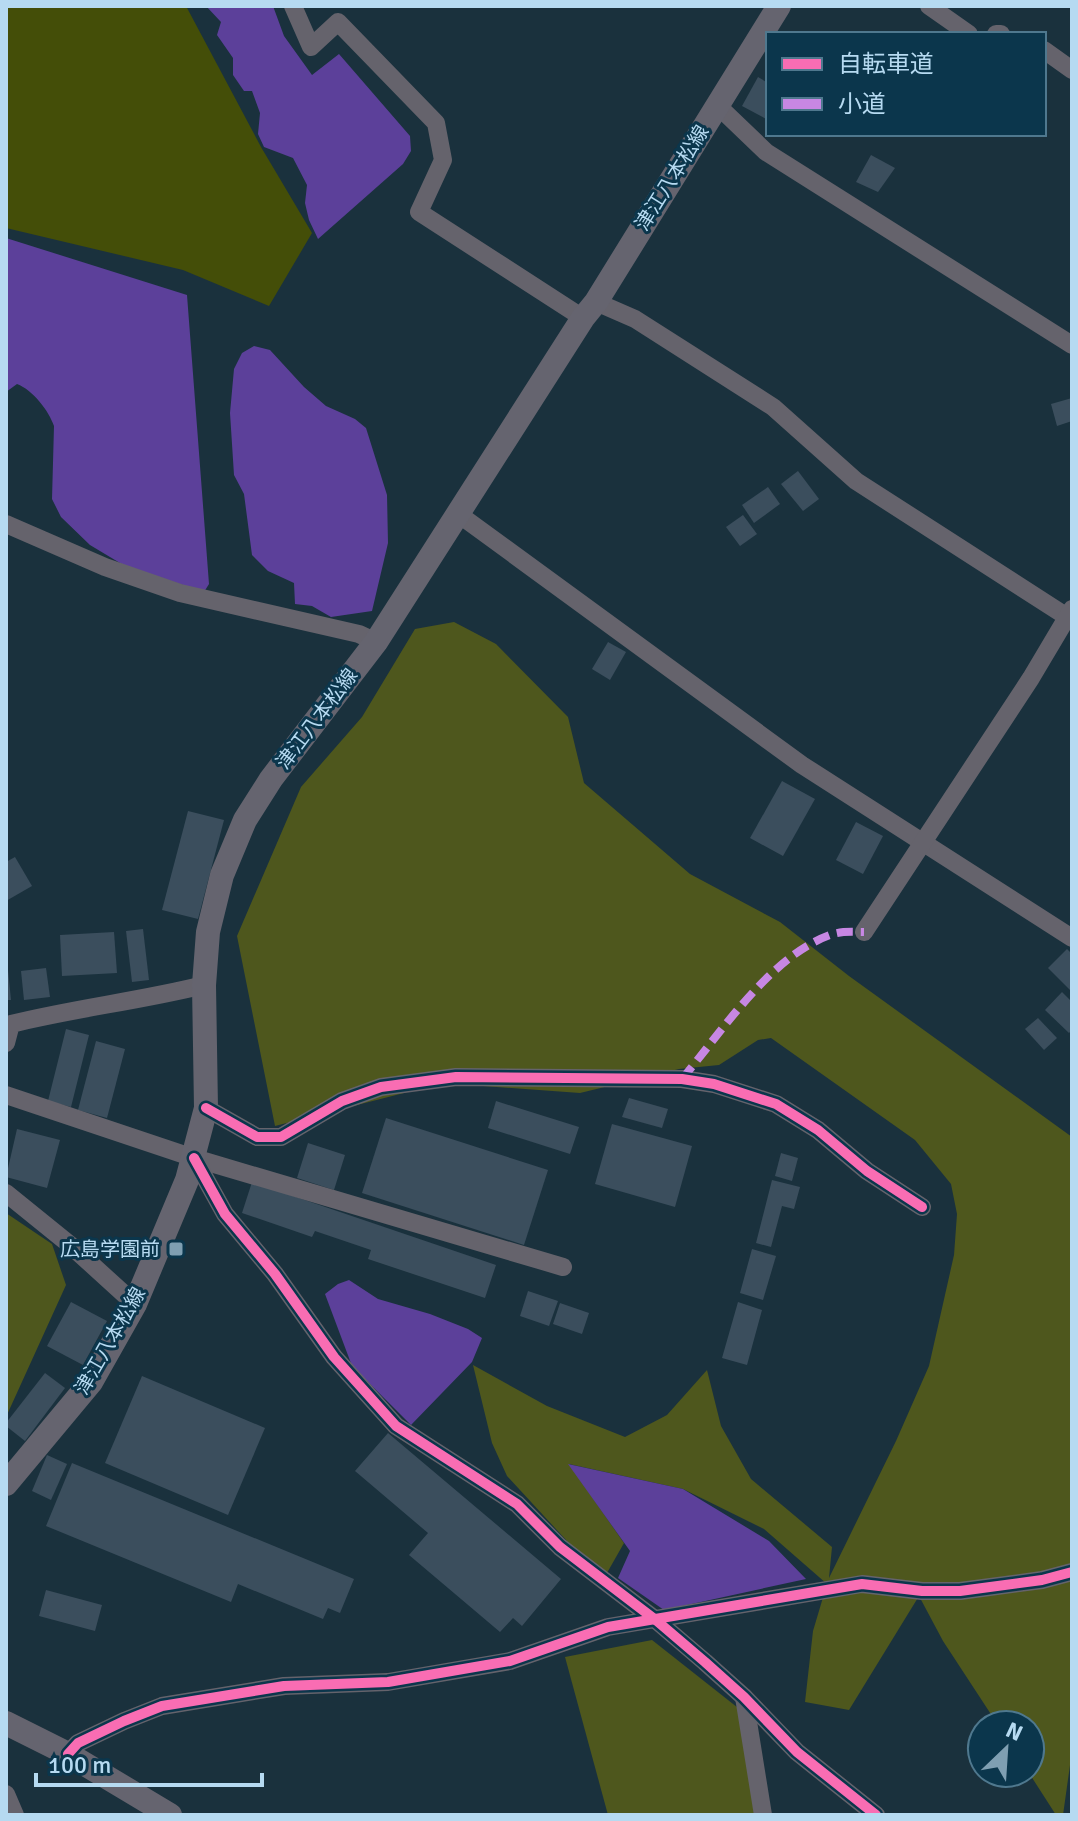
<svg xmlns="http://www.w3.org/2000/svg" width="1078" height="1821" font-family="Signika,'Noto Sans JP',sans-serif">
<style>
.green{fill:#444e08}
.forest{fill:#4e571d}
.water{fill:#5c409a}
.building{fill:#3b4e5d}
.lines{fill:none;stroke-linecap:round;stroke-linejoin:round}
.street{stroke:#65636c;stroke-width:18}
.secondary{stroke:#65646f;stroke-width:24}
.quiet{stroke:#c787e3;stroke-width:8;stroke-dasharray:16 8;stroke-linecap:butt}
.cycleway-casing{stroke:#0b364c;stroke-width:15}
.cycleway{stroke:#f96db3;stroke-width:10}
.poi-dot{fill:#7f9fb2;stroke:#0b364c;stroke-width:3}
.labels{text-anchor:middle;dominant-baseline:central;stroke-width:6;stroke-linejoin:round;paint-order:stroke}
.street-label{font-size:20px;fill:#b6daf1;stroke:#0b364c}
.poi-label{font-size:20px;fill:#b6daf1;stroke:#0b364c;text-anchor:end}
</style>
<rect width="100%" height="100%" fill="#1a313d"/>
<path class="green" d="M6 6H186L261 147 312 233 269 306 183 270 6 228Z"/>
<g class="forest">
<path d="M454 622 496 644 568 717 584 783 690 874 780 922 849 976 1072 1137V1751L1063 1815H1056L1029 1773 1030 1725H998L943 1641 919 1596 849 1710 805 1702 813 1631 827 1584 764 1529 683 1489 569 1464 624 1543 603 1580 507 1476 492 1443 473 1365 547 1406 625 1437 667 1415 707 1370 721 1426 751 1479 832 1547 829 1578 896 1441 929 1366 954 1255 957 1214 951 1184 915 1140 771 1038 758 1040 719 1065 679 1069 580 1093 443 1083 275 1126 237 936 301 787 362 717 415 629Z"/>
<path d="M6 1213 52 1244 66 1285 6 1417Z"/>
<path d="M652 1640 747 1715 759 1815H608L565 1657Z"/>
</g>
<g class="water">
<path d="M206 6H273L284 36 312 75 339 54 410 136 411 151 403 164 318 239 309 220 305 203 307 185 293 158 264 147 258 134 260 113 252 91H244L233 75V58L217 35 221 22Z"/>
<path d="M6 238 187 295 209 584 204 592 125 566 90 545 61 517 52 499 54 426C49 411 33 390 17 384L6 392Z"/>
<path d="M254 346 270 350 304 387 326 406 355 419 366 428 387 495 388 543 372 611 331 617 312 606 295 604 294 583 268 571 252 555 244 494 234 475 230 413 234 369 242 353Z"/>
<path d="M349 1280 378 1299 430 1314 468 1329 482 1338 472 1362 411 1425 352 1366 325 1294 338 1284Z"/>
<path d="M568 1464 683 1489 769 1541 806 1579 664 1610 618 1578 630 1551Z"/>
</g>
<g class="building">
<path d="M758 77 768 83V120L742 106Z"/>
<path d="M871 155 895 168 878 192 856 182Z"/>
<path d="M1072 398V421L1057 426 1051 404Z"/>
<path d="M798 471 819 499 803 511 781 484Z"/>
<path d="M768 487 780 504 754 523 742 505Z"/>
<path d="M743 515 757 534 740 546 726 527Z"/>
<path d="M608 642 626 652 610 680 592 669Z"/>
<path d="M782 781 815 799 783 856 750 838Z"/>
<path d="M188 811 224 820 198 919 162 910Z"/>
<path d="M856 822 883 836 863 874 836 860Z"/>
<path d="M15 857 32 886 6 901V862Z"/>
<path d="M143 929 149 980 132 982 126 931Z"/>
<path d="M114 932 117 973 62 976 60 935Z"/>
<path d="M1067 949 1072 954V992L1048 968Z"/>
<path d="M46 968 50 997 24 1000 21 971Z"/>
<path d="M6 970H8L11 1000H6Z"/>
<path d="M1062 992 1072 1002V1030L1069 1033 1045 1010Z"/>
<path d="M1038 1018 1057 1038 1044 1050 1025 1029Z"/>
<path d="M66 1029 89 1035 71 1107 48 1101Z"/>
<path d="M96 1041 125 1049 107 1118 78 1110Z"/>
<path d="M629 1098 668 1109 662 1128 622 1117Z"/>
<path d="M496 1101 579 1127 570 1154 488 1128Z"/>
<path d="M386 1118 548 1170 524 1245 362 1193Z"/>
<path d="M612 1124 692 1146 675 1207 595 1184Z"/>
<path d="M17 1129 60 1140 47 1188 6 1177Z"/>
<path d="M308 1143 345 1155 334 1190 297 1178Z"/>
<path d="M781 1153 798 1158 792 1181 775 1176Z"/>
<path d="M772 1180 800 1187 794 1209 782 1206 771 1247 756 1243Z"/>
<path d="M252 1182 496 1265 485 1298 368 1259 371 1250 315 1231 312 1237 242 1213Z"/>
<path d="M752 1249 776 1256 763 1300 740 1293Z"/>
<path d="M528 1291 558 1301 549 1326 520 1316Z"/>
<path d="M71 1302 107 1321 83 1365 47 1346Z"/>
<path d="M738 1302 762 1310 747 1365 722 1358Z"/>
<path d="M560 1303 589 1313 582 1334 553 1324Z"/>
<path d="M45 1373 65 1388 25 1441 6 1426V1423Z"/>
<path d="M142 1376 265 1428 228 1515 105 1463Z"/>
<path d="M388 1433 561 1579 522 1626 513 1618 500 1632 409 1555 428 1533 355 1471Z"/>
<path d="M47 1455 67 1464 51 1500 32 1491Z"/>
<path d="M72 1463 354 1579 340 1613 328 1608 323 1619 238 1584 231 1602 46 1526Z"/>
<path d="M46 1590 102 1605 95 1631 39 1616Z"/>
</g>
<g class="lines">
<g class="street">
<path d="M293 6 311 47 338 22 436 123 443 160 419 212 583 318"/>
<path d="M929 6 969 34"/>
<path d="M996 34H1001"/>
<path d="M1044 50 1072 70"/>
<path d="M717 105 766 152 1072 345"/>
<path d="M596 302 635 319 773 407 856 481 1072 620"/>
<path d="M457 513 802 765 1072 938"/>
<path d="M6 524 105 567 180 593 359 634 376 642"/>
<path d="M864 932 1031 678 1072 609"/>
<path d="M6 1043 11 1024C75 1008 140 1001 204 985"/>
<path d="M6 1095 194 1158 563 1267"/>
<path d="M206 1108 257 1137H281L342 1101 381 1087 456 1077 682 1079 714 1084 776 1104 818 1130 867 1171 922 1207"/>
<path d="M194 1158 225 1214 275 1274 334 1357 396 1426 517 1504 560 1547 657 1621 705 1662 744 1697 797 1752 876 1815"/>
<path d="M6 1193 69 1244 135 1304"/>
<path d="M744 1697 763 1815"/>
<path d="M68 1754 78 1743 124 1721 162 1706 284 1686 388 1682 510 1661 608 1627 862 1584 922 1591H960L1042 1580 1072 1572"/>
<path d="M6 1794 15 1815"/>
</g>
<g class="secondary">
<path d="M6 1484 91 1382 135 1304 187 1180 206 1108 204 985 208 932 222 875 245 820 271 779 376 642 583 318 596 302 779 6"/>
<path d="M6 1723 68 1754 170 1815"/>
</g>
<path class="quiet" d="M682 1079C723 1030 772 954 833 934 843 931 854 932 864 932"/>
<defs>
<g id="cycleway">
<path d="M206 1108 257 1137H281L342 1101 381 1087 456 1077 682 1079 714 1084 776 1104 818 1130 867 1171 922 1207"/>
<path d="M194 1158 225 1214 275 1274 334 1357 396 1426 517 1504 560 1547 657 1621 705 1662 744 1697 797 1752 876 1815"/>
<path d="M68 1754 78 1743 124 1721 162 1706 284 1686 388 1682 510 1661 608 1627 862 1584 922 1591H960L1042 1580 1072 1572"/>
</g>
</defs>
<use href="#cycleway" class="cycleway-casing"/>
<use href="#cycleway" class="cycleway"/>
</g>
<rect class="poi-dot" x="168" y="1241" width="16" height="16" rx="4"/>
<g class="labels">
<g class="street-label">
<text transform="translate(672 178) rotate(-58)">津江八本松線</text>
<text transform="translate(317 719) rotate(-53)">津江八本松線</text>
<text transform="translate(110 1341) rotate(-60)">津江八本松線</text>
</g>
<g class="poi-label">
<text x="160" y="1249">広島学園前</text>
</g>
</g>
<rect width="1078" height="1821" fill="none" stroke="#b6daf1" stroke-width="16"/>
<rect x="766" y="32" width="280" height="104" fill="#0b364c" stroke="#4f788e" stroke-width="2"/>
<rect x="782" y="58" width="40" height="12" fill="#f96db3" stroke="#4f788e" stroke-width="2"/>
<text x="838" y="72" font-size="24" fill="#b6daf1">自転車道</text>
<rect x="782" y="98" width="40" height="12" fill="#c787e3" stroke="#4f788e" stroke-width="2"/>
<text x="838" y="112" font-size="24" fill="#b6daf1">小道</text>
<g transform="translate(1006 1749) rotate(25)"><circle r="38" fill="#0b364c" stroke="#4f788e" stroke-width="2"/>
<path d="M0-6L14 30L0 20L-14 30Z" fill="#7f9fb2"/>
<text y="-12" font-size="22" font-weight="bold" text-anchor="middle" fill="#b6daf1">N</text>
</g>
<path d="M36 1773v12h226v-12" fill="none" stroke="#b6daf1" stroke-width="4"/>
<text x="48" y="1773" font-size="24" fill="#b6daf1" stroke="#0b364c" stroke-width="6" paint-order="stroke">100 m</text>
</svg>
